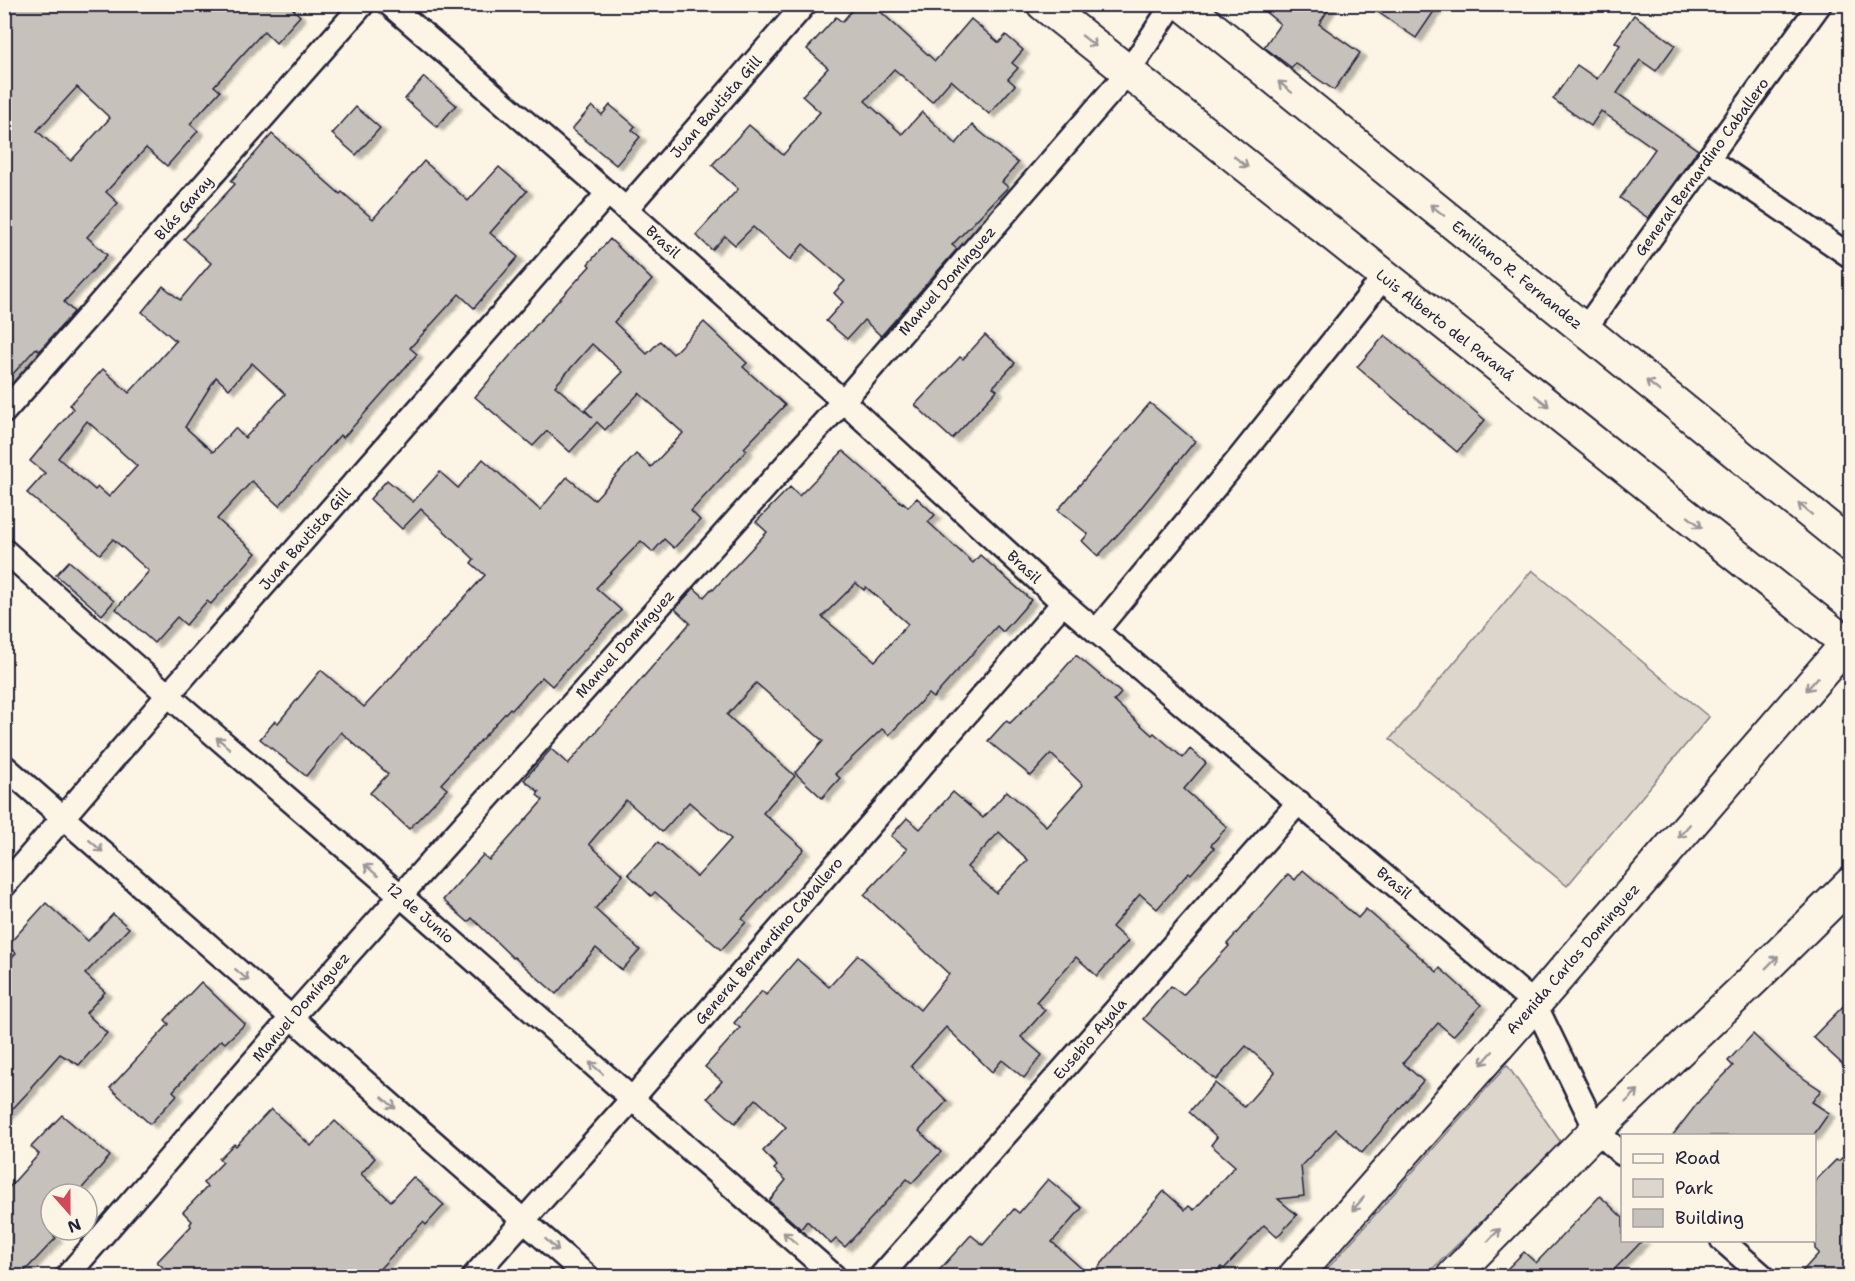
<svg xmlns="http://www.w3.org/2000/svg" width="1855" height="1281" font-family="'Shantell Sans',sans-serif">
<style>
.green{fill:#dcd6cc;stroke:#7f7c84;stroke-width:1.5}
.building{fill:#c6c1bb;stroke:#22223b;stroke-width:1.5;fill-rule:evenodd;filter:url(#shadow)}
.lines{fill:none;stroke-linecap:round;stroke-linejoin:round}
.minor-casing{stroke:#22223b;stroke-width:27}
.secondary-casing{stroke:#22223b;stroke-width:36}
.minor{stroke:#fcf5e5;stroke-width:22}
.secondary{stroke:#fcf5e5;stroke-width:32}
.oneway{stroke:#9a9698}
.labels{text-anchor:middle;dominant-baseline:central;stroke-width:5;stroke-linejoin:round;paint-order:stroke}
.street-label{font-size:15px;fill:#22223b;stroke:#fcf5e5}
</style>
<defs>
<filter id="shadow"><feDropShadow dx="6" dy="4" stdDeviation="1.5" flood-color="#0004"/></filter>
</defs>
<rect width="100%" height="100%" fill="#fcf5e5"/>
<filter id="ink" filterUnits="userSpaceOnUse"><feTurbulence type="fractalNoise" baseFrequency=".0167" numOctaves="2"/><feDisplacementMap in="SourceGraphic" scale="12" xChannelSelector="R" yChannelSelector="G"/><feConvolveMatrix kernelMatrix="1 2 1 2 8 2 1 2 1" color-interpolation-filters="sRGB"/></filter>
<g filter="url(#ink)">
<g class="green">
<path d="M1532 570 1709 717 1567 886 1390 739Z"/>
<path d="M1507 1065 1562 1144 1425 1276H1321Z"/>
</g>
<g class="building">
<path d="M5 4H288L300 16 276 43 264 31 214 86 220 91 190 124 198 131 167 166 146 148 106 192 118 203 87 237 107 255 64 302 74 312 39 351 36 348 4 384ZM77 87 110 118 71 161 37 131Z"/>
<path d="M857 4H872L935 61 971 19 999 43 1006 35 1023 50 1012 63 1018 68 1008 79 1015 85 989 114 951 80 932 102 894 69 865 101 902 134 922 112 956 144 972 125 1018 163 1002 182 1008 187 952 245 957 249 881 336 864 320 847 339 826 321 843 302 834 293 845 281 803 244 790 260 753 227 735 245 725 236 712 250 696 235 738 189 712 165 749 125 783 155 820 112 802 96 828 68 807 49 836 17 842 22Z"/>
<path d="M1256 4H1332L1319 24 1360 53 1334 90 1295 63 1292 68 1264 47 1280 24Z"/>
<path d="M1366 4H1439L1416 38Z"/>
<path d="M1634 15 1675 45 1656 71 1640 60 1617 93 1698 150 1648 218 1620 198 1655 149 1601 111 1591 126 1553 99 1577 65 1597 79 1620 45 1615 42Z"/>
<path d="M424 77 456 105 437 127 405 99Z"/>
<path d="M610 105 635 126 632 130 640 137 616 165 572 129 592 106 602 115Z"/>
<path d="M356 107 380 128 356 155 332 134Z"/>
<path d="M272 134 340 194 342 192 373 219 424 161 468 201 499 167 527 191 490 233 518 257 474 308 459 294 410 348 417 354 343 438 340 435 279 506 252 481 217 519 256 553 211 604 207 601 186 625 177 617 154 643 116 609 149 571 113 539 100 554 27 493 45 473 30 461 73 409 70 405 103 369 129 393 176 341 142 312 163 286 180 300 211 263 184 239 235 184 231 181ZM252 363 285 394 245 438 235 428 213 452 185 427 216 377 229 389ZM87 421 137 466 109 497 98 487 95 490 58 458Z"/>
<path d="M610 239 652 280 614 322 647 354 660 341 673 354 704 322 747 363 743 367 785 405 744 448 747 450 691 511 700 520 674 548 664 539 653 552 641 541 596 588 621 610 552 686 542 677 512 710 510 708 441 784 447 789 409 829 370 793 388 774 341 732 306 776 260 739 275 721 278 723 321 670 364 707 485 575 471 563 474 559 421 509 402 529 370 499 387 480 413 502 440 472 458 488 483 459 540 510 567 477 594 500 636 454 651 467 683 433 639 393 605 430 597 422 570 452 547 431 533 446 475 397 537 324 590 266 588 264ZM592 344 623 372 585 410 593 418 555 386Z"/>
<path d="M985 335 1015 363 993 387 997 390 952 439 915 405 960 357 963 359Z"/>
<path d="M1385 335 1485 420 1457 452 1357 367Z"/>
<path d="M1150 403 1195 441 1132 519 1098 556 1082 541 1088 534 1058 510Z"/>
<path d="M843 451 902 503 903 502 908 507 917 498 935 515 928 522 973 563 980 555 1031 600 1003 632 997 626 933 698 928 694 889 735 882 729 835 774 840 778 822 798 795 773 823 741 756 683 727 715 795 776 763 813 804 849 742 919 746 922 721 950 655 892 651 896 628 874 658 842 697 877 731 839 689 802 662 832 626 800 589 844 623 875 595 909 640 950 622 970 596 948 556 994 514 957 513 958 472 918 468 922 443 900 483 855 489 860 498 851 543 800 537 795 539 792 524 780 551 749 568 764 690 623 675 609 694 588 704 597 712 588 713 590 767 532 756 522 790 487 799 496ZM856 583 864 590 866 587 908 624 875 661 822 617Z"/>
<path d="M69 561 114 601 102 615 56 575Z"/>
<path d="M1076 655 1121 693 1114 701 1152 735 1154 733 1183 758 1190 749 1206 763 1184 789 1227 827 1211 845 1214 848 1191 874 1189 872 1157 909 1140 894 1112 927 1128 941 1097 976 1076 957 1036 1002 1045 1010 1021 1037 1042 1055 1024 1078 1002 1060 992 1072 946 1027 911 1066 947 1101 919 1131 941 1152 912 1183 907 1179 845 1247 836 1239 831 1244 807 1221 801 1229 769 1201 786 1180 774 1169 777 1166 763 1151 786 1127 756 1099 735 1123 707 1098 722 1081 705 1067 740 1028 734 1023 762 991 766 995 797 959 829 987 858 955 920 1010 949 974 864 895 907 849 891 836 907 818 920 829 953 792 983 818 1007 791 1046 826 1083 785 1051 754 1031 776 988 741 1006 721 1010 723 1055 679ZM999 832 1028 860 996 893 967 867Z"/>
<path d="M1303 870 1358 918 1366 909 1437 972 1440 968 1481 1005 1453 1036 1438 1023 1403 1063 1423 1081 1362 1153 1336 1129 1301 1166 1304 1196 1278 1199 1297 1215 1277 1237 1264 1225 1224 1269 1221 1267 1212 1276H1091L1164 1191 1185 1210 1189 1206 1194 1210 1235 1166 1211 1145 1217 1137 1189 1112 1215 1083 1244 1107 1275 1072 1246 1046 1216 1080 1143 1019 1171 986 1183 995 1229 946 1227 944 1288 874 1295 880Z"/>
<path d="M46 903 88 941 113 914 129 928 85 974 105 992 86 1013 107 1033 79 1065 60 1054 31 1087 32 1088 4 1118V965L16 953 7 946Z"/>
<path d="M201 982 245 1024 225 1043 221 1040 204 1057 173 1091 177 1095 150 1124 110 1088 169 1024 165 1020Z"/>
<path d="M1851 998V1072L1813 1037Z"/>
<path d="M1753 1034 1791 1070 1821 1090 1812 1102 1829 1113 1813 1136H1672L1700 1100 1733 1066 1728 1061Z"/>
<path d="M271 1109 311 1146 335 1121 375 1158 361 1174 391 1201 413 1177 444 1205 426 1225 423 1222 373 1276H173L157 1262 191 1226 190 1224 192 1221 183 1212 207 1187 203 1183 223 1162 219 1159 234 1144 236 1146Z"/>
<path d="M62 1115 110 1156 77 1194H51V1233L56 1238 20 1276H4V1193L39 1154 31 1147Z"/>
<path d="M1851 1151V1276H1798L1819 1253 1815 1249V1181L1836 1160 1838 1161Z"/>
<path d="M1048 1179 1082 1208 1052 1242 1090 1276H934L971 1235 983 1245 1014 1209 1019 1213Z"/>
<path d="M1600 1196 1623 1218V1240H1643L1608 1276H1500L1524 1252 1536 1263Z"/>
</g>
<g class="lines">
<defs>
<g id="minor">
<path d="M389 4 626 209 843 401 1063 603 1535 1004 1596 1130 1622 1154"/>
<path d="M1708 159 1850 256"/>
<path d="M626 209 805 4"/>
<path d="M1584 330 1820 4"/>
<path d="M4 412 363 4"/>
<path d="M4 550 168 695 400 895 834 1276"/>
<path d="M1096 631 1240 457 1384 277"/>
<path d="M4 766 587 1276"/>
<path d="M4 886 168 695 608 193"/>
<path d="M1722 1240 1763 1276"/>
<path d="M67 1276 291 1018 843 401 1128 72 1173 4"/>
<path d="M474 1276 631 1100 1063 603"/>
<path d="M881 1276 1299 802"/>
</g>
<g id="secondary">
<path d="M1043 4 1850 646"/>
<path d="M1183 4 1850 545"/>
<path d="M1295 1276 1535 1004 1850 640"/>
<path d="M1453 1276 1596 1130 1754 979 1850 884"/>
</g>
</defs>
<use href="#minor" class="minor-casing"/>
<use href="#secondary" class="secondary-casing"/>
<use href="#minor" class="minor"/>
<use href="#secondary" class="secondary"/>
</g>
<defs><path id="oneway-shaft" d="M-6 0H5M1.5-3L5.5 0L1.5 3" fill="none" stroke-width="1.6" stroke-linecap="round" stroke-linejoin="round" transform="scale(1.5)"/></defs>
<g class="oneway">
<use href="#oneway-shaft" transform="translate(1089 41) rotate(38)"/>
<use href="#oneway-shaft" transform="translate(1285 87) rotate(-141)"/>
<use href="#oneway-shaft" transform="translate(1241 162) rotate(39)"/>
<use href="#oneway-shaft" transform="translate(1437 210) rotate(-141)"/>
<use href="#oneway-shaft" transform="translate(1653 386) rotate(-141)"/>
<use href="#oneway-shaft" transform="translate(1542 401) rotate(38)"/>
<use href="#oneway-shaft" transform="translate(1805 509) rotate(-141)"/>
<use href="#oneway-shaft" transform="translate(1695 522) rotate(38)"/>
<use href="#oneway-shaft" transform="translate(1812 684) rotate(131)"/>
<use href="#oneway-shaft" transform="translate(223 743) rotate(-139)"/>
<use href="#oneway-shaft" transform="translate(1684 831) rotate(131)"/>
<use href="#oneway-shaft" transform="translate(96 846) rotate(41)"/>
<use href="#oneway-shaft" transform="translate(371 870) rotate(-139)"/>
<use href="#oneway-shaft" transform="translate(1772 962) rotate(-45)"/>
<use href="#oneway-shaft" transform="translate(242 975) rotate(41)"/>
<use href="#oneway-shaft" transform="translate(1487 1058) rotate(131)"/>
<use href="#oneway-shaft" transform="translate(596 1068) rotate(-139)"/>
<use href="#oneway-shaft" transform="translate(1632 1096) rotate(-44)"/>
<use href="#oneway-shaft" transform="translate(389 1103) rotate(41)"/>
<use href="#oneway-shaft" transform="translate(1358 1204) rotate(131)"/>
<use href="#oneway-shaft" transform="translate(1494 1235) rotate(-46)"/>
<use href="#oneway-shaft" transform="translate(790 1238) rotate(-139)"/>
<use href="#oneway-shaft" transform="translate(552 1245) rotate(42)"/>
</g>
</g>
<g class="labels">
<g class="street-label">
<text transform="translate(716 107) rotate(-49)">Juan Bautista Gill</text>
<text transform="translate(1702 167) rotate(-54)">General Bernardino Caballero</text>
<text transform="translate(184 208) rotate(-49)">Blás Garay</text>
<text transform="translate(663 242) rotate(42)">Brasil</text>
<text transform="translate(1517 275) rotate(39)">Emiliano R. Fernandez</text>
<text transform="translate(947 281) rotate(-49)">Manuel Domínguez</text>
<text transform="translate(1445 325) rotate(38)">Luis Alberto del Paraná</text>
<text transform="translate(305 539) rotate(-49)">Juan Bautista Gill</text>
<text transform="translate(1024 567) rotate(43)">Brasil</text>
<text transform="translate(625 644) rotate(-48)">Manuel Domínguez</text>
<text transform="translate(1394 883) rotate(40)">Brasil</text>
<text transform="translate(420 913) rotate(41)">12 de Junio</text>
<text transform="translate(769 941) rotate(-49)">General Bernardino Caballero</text>
<text transform="translate(1573 959) rotate(-49)">Avenida Carlos Dominguez</text>
<text transform="translate(301 1007) rotate(-49)">Manuel Domínguez</text>
<text transform="translate(1090 1039) rotate(-49)">Eusebio Ayala</text>
</g>
</g>
<rect width="1855" height="1281" fill="none" stroke="#fcf5e5" stroke-width="24"/>
<rect x="12" y="12" width="1831" height="1257" fill="none" stroke="#22223b" stroke-width="2" filter="url(#ink)"/>
<rect x="1621" y="1134" width="195" height="108" fill="#fcf5e5" stroke="#a5a1a1" stroke-width="1.5"/>
<rect x="1633" y="1154" width="30" height="9" fill="#fcf5e5" stroke="#a5a1a1" stroke-width="1.5"/>
<text x="1675" y="1164" font-size="18" fill="#22223b">Road</text>
<rect x="1633" y="1179" width="30" height="18" fill="#dcd6cc" stroke="#a5a1a1" stroke-width="1.5"/>
<text x="1675" y="1194" font-size="18" fill="#22223b">Park</text>
<rect x="1633" y="1209" width="30" height="18" fill="#c6c1bb" stroke="#a5a1a1" stroke-width="1.5"/>
<text x="1675" y="1224" font-size="18" fill="#22223b">Building</text>
<g transform="translate(69 1212) rotate(159)"><circle r="28" fill="#fcf5e5" stroke="#a5a1a1" stroke-width="1.5"/>
<path d="M0-4.5L10 22L0 15L-10 22Z" fill="#d1495b"/>
<text y="-9" font-size="16" font-weight="bold" text-anchor="middle" fill="#22223b">N</text>
</g>
</svg>
